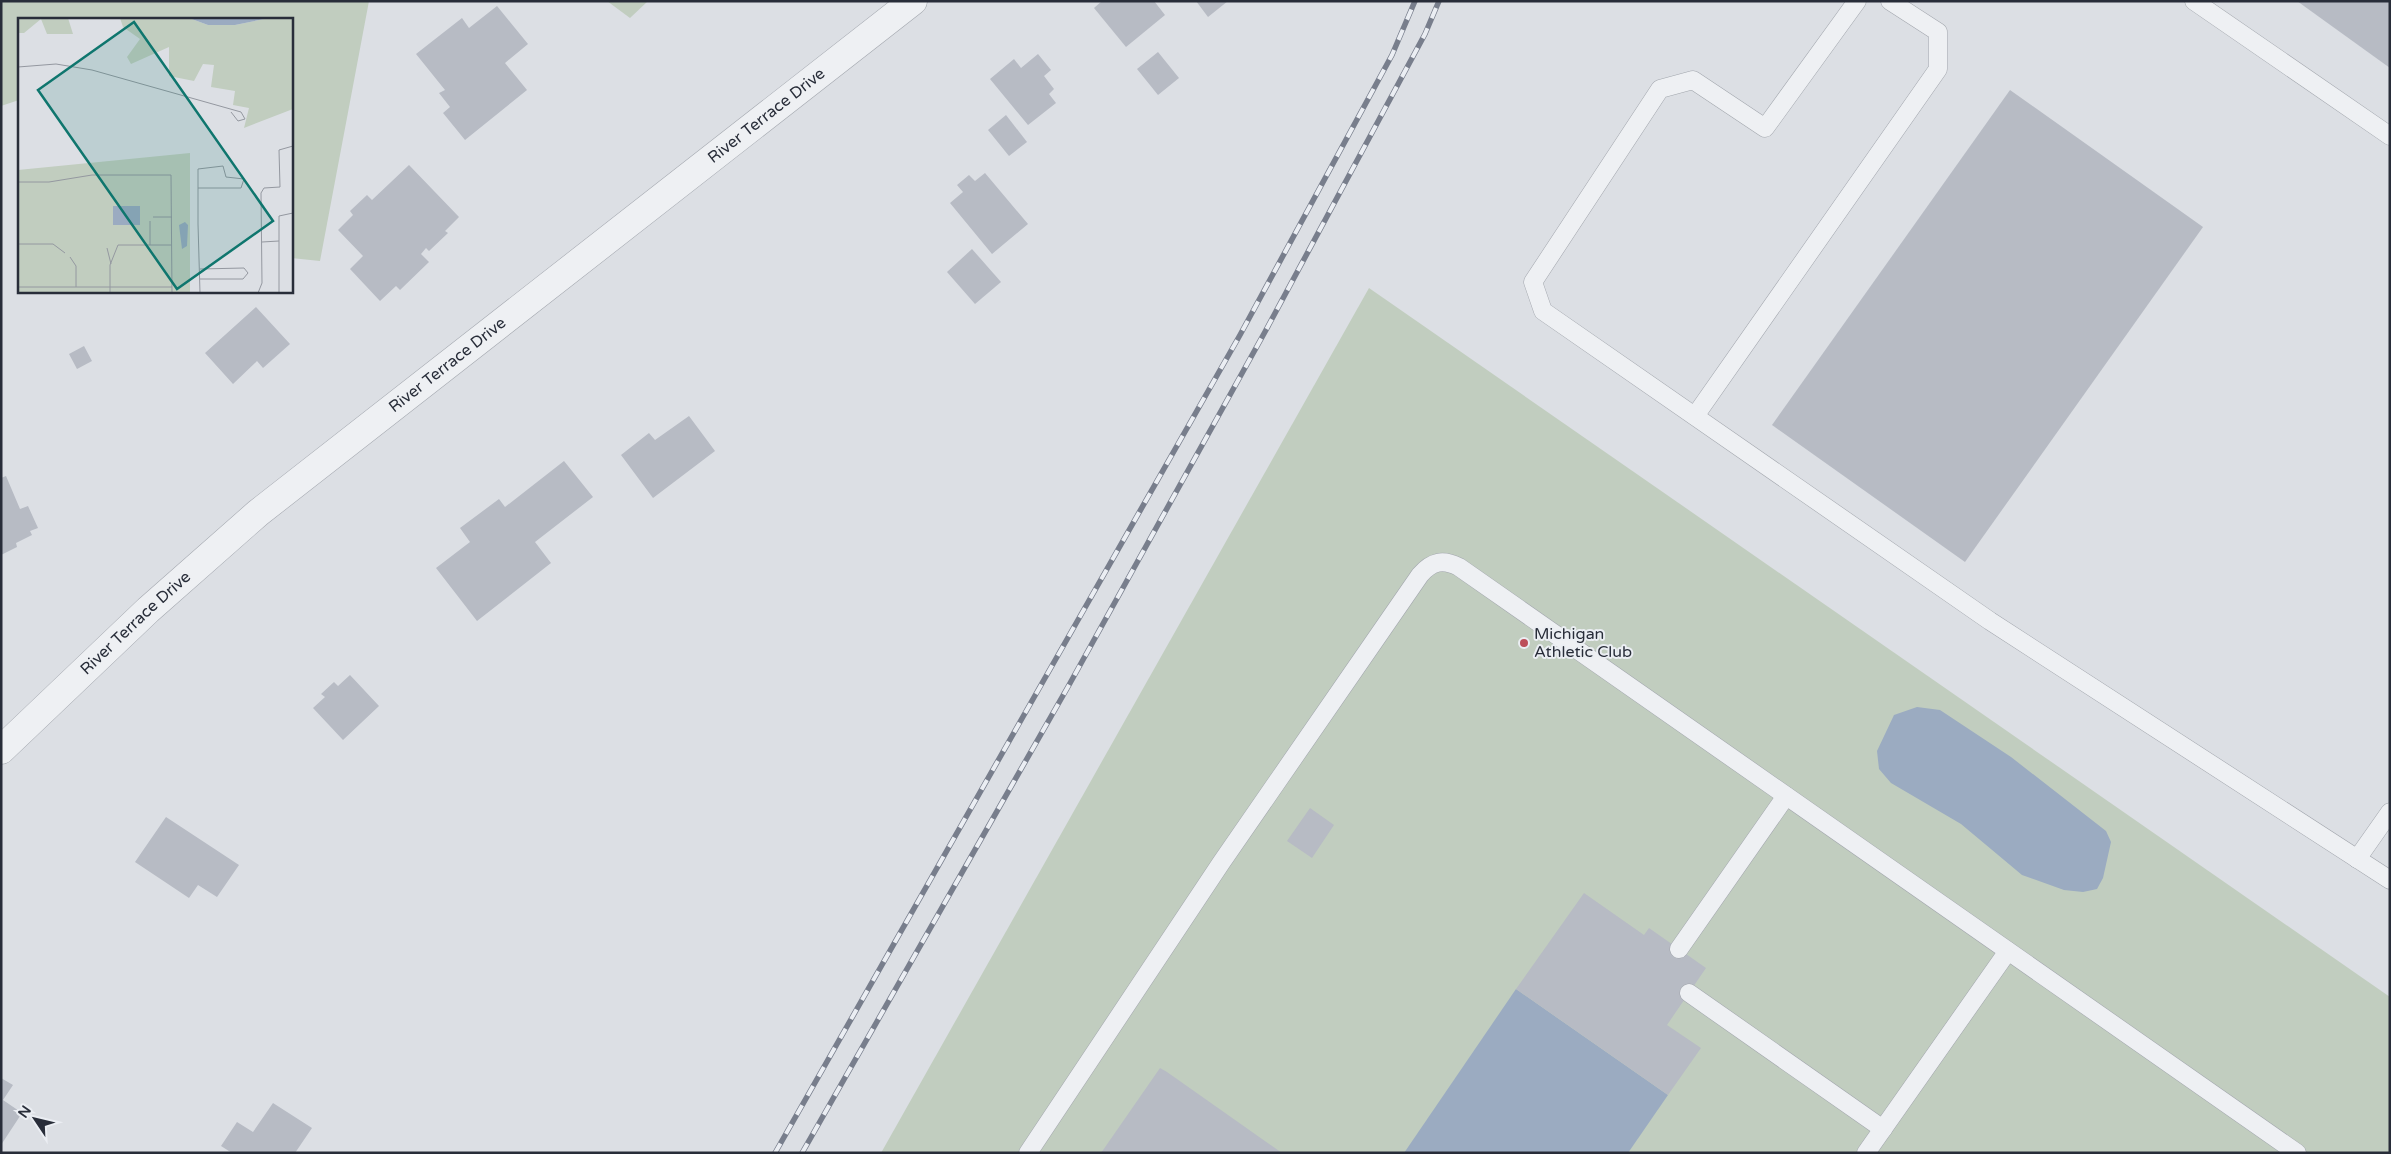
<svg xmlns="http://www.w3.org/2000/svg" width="2391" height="1154" font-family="'Varela Round',sans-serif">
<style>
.green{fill:#c1cdbf}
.water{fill:#9babc1}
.building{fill:#b7bbc4}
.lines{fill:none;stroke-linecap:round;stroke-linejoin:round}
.lane-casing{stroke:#a2a6ad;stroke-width:19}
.street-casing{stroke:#a2a6ad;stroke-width:29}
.lane{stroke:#eef0f3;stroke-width:18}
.street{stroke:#eef0f3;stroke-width:28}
.rail-casing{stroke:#787e8c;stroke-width:5.5}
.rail{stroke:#ebeef3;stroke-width:4;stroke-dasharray:11;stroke-linecap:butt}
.poi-dot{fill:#bc4e59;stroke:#ebeef3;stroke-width:2}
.labels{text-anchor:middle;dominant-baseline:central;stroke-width:4;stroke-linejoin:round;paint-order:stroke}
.street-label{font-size:16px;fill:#282d39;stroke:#ebeef3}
.poi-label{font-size:16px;fill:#282d39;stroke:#ebeef3;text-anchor:start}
.inset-road{fill:none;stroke:#9498a0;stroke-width:1}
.view{fill:#0f766e;fill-opacity:0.15;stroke:#0f766e;stroke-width:2.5}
.inset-edge{fill:none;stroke:#282d39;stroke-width:2.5}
</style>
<rect width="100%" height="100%" fill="#dcdfe4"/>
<g class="green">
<path d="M1 1H369L320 261 291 258V19H19V100L1 106Z"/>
<path d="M607 1H648L630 18Z"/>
<path d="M1369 288 2390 997V1153H881Z"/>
</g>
<g class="water">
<path d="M1917 707 1940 710 2011 757 2106 831 2111 842 2103 878 2097 889 2083 892 2064 890 2022 875 1961 824 1891 783 1879 769 1877 751 1894 715Z"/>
<path d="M1516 989 1668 1095 1628 1153H1404Z"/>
</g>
<g class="building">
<path d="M1102 1H1154L1165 15 1126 47 1094 8Z"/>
<path d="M1196 1H1228L1208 17Z"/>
<path d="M2297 1H2390V68Z"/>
<path d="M497 6 528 44 505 63 527 90 465 140 443 113 450 107 439 93 445 90 416 54 462 18 469 28Z"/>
<path d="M1158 52 1179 78 1158 95 1137 69Z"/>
<path d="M1038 54 1051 70 1044 76 1054 89 1049 94 1056 103 1028 125 990 79 1014 59 1021 68Z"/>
<path d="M2010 90 2203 227 1965 562 1772 425Z"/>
<path d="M1006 115 1027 142 1009 156 988 130Z"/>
<path d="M409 165 459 217 445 231 448 233 429 251 426 248 421 254 429 262 400 290 396 286 380 301 350 269 363 256 338 230 353 215 350 211 367 195 372 200Z"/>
<path d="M985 173 1028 224 992 254 950 203 963 192 957 185 969 175 975 181Z"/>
<path d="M972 249 1001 282 975 304 947 272Z"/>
<path d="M256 307 290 344 263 368 257 361 233 384 205 353Z"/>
<path d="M84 346 92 361 77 369 69 354Z"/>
<path d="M689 416 715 451 653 498 621 455 649 433 655 440Z"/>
<path d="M564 461 593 497 535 542 551 563 477 621 436 568 470 542 460 528 499 499 505 507Z"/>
<path d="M6 476 20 509 28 506 38 528 30 531 32 535 16 543 17 547 1 555V478Z"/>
<path d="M350 675 379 706 343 740 313 708 325 697 321 694 334 682 338 686Z"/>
<path d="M1310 808 1334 825 1312 858 1287 841Z"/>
<path d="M166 817 239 865 217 897 198 885 189 898 135 862Z"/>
<path d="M1584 893 1644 935 1649 928 1706 968 1667 1025 1701 1048 1668 1095 1516 989Z"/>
<path d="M1160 1068 1167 1072 1282 1153H1101Z"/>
<path d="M1 1078 13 1085 3 1100 22 1113 1 1145Z"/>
<path d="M273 1103 312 1128 295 1153H232L221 1146 237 1122 253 1132Z"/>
</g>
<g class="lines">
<defs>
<g id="lane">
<path d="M1857 1 1765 128 1693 80 1660 89 1533 282 1543 311 1990 621 2390 880"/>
<path d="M2194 1 2390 136"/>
<path d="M1695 416 1938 69V32L1890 1"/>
<path d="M2357 859 2390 812"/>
<path d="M1679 949 1786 796"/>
<path d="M1689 993 1883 1129"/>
<path d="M1028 1153 1221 863 1420 575C1432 561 1443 559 1459 567L2297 1153"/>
<path d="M1866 1153 2008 951"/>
</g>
<g id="street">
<path id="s1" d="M1 750 148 610 258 513 913 1"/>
</g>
</defs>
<use href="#lane" class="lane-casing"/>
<use href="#street" class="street-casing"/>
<use href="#lane" class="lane"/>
<use href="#street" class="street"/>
<defs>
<g id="rail">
<path d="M775 1153 1240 335 1392 55 1415 1"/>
<path d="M802 1153 1069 685 1266 330 1425 34 1439 1"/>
</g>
</defs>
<use href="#rail" class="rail-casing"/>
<use href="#rail" class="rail"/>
</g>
<circle class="poi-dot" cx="1524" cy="643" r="5"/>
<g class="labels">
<g class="street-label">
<text stroke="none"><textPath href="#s1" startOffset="995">River Terrace Drive</textPath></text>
<text stroke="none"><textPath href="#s1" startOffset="590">River Terrace Drive</textPath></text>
<text stroke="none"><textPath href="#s1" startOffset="185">River Terrace Drive</textPath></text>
</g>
<g class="poi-label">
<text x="1534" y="634">Michigan<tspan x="1534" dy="18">Athletic Club</tspan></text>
</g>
</g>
<g transform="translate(18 18)">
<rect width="275" height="275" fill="#dcdfe4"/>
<path d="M0 0H50L55 16H29L23 1 6 15H0ZM102 0H171L190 7H217L251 0H275V91L226 110 231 90 215 87 217 73 193 69 196 47 185 46 176 63 151 58V29L113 46 109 39 122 21 105 9ZM172 135V275H0V152Z" fill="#c1cdbf"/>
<path d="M171 0H251L217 7H190ZM95 188H122V207H95ZM167 204 170 207 169 228 164 231 161 207Z" fill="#9babc1"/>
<path class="inset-road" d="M0 49 38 46 74 52 223 94 227 101 220 103 213 94M0 164H31L74 157H153L154 275M180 170H223L226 161 208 159 205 148 180 151V206L182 275M135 199H154M132 203V227M244 224 261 223M0 226H35L47 235M89 230 93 246M52 239 58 248V269M182 251 226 250 230 255 225 261H182M0 269H154M92 275V247L100 227H154M240 275 244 265 243 175 246 170 262 169 261 132 275 128M261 275V198L275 195"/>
<path class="view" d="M116 4 255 203 159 271 20 72Z"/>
<rect width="275" height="275" class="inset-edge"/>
</g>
<rect width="2391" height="1154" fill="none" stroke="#282d39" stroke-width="5"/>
<g transform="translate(35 1119) rotate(305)" stroke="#ebeef3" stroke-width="4" paint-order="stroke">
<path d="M0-4L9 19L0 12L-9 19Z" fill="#282d39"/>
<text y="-8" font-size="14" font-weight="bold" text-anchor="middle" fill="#282d39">N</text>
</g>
</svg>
